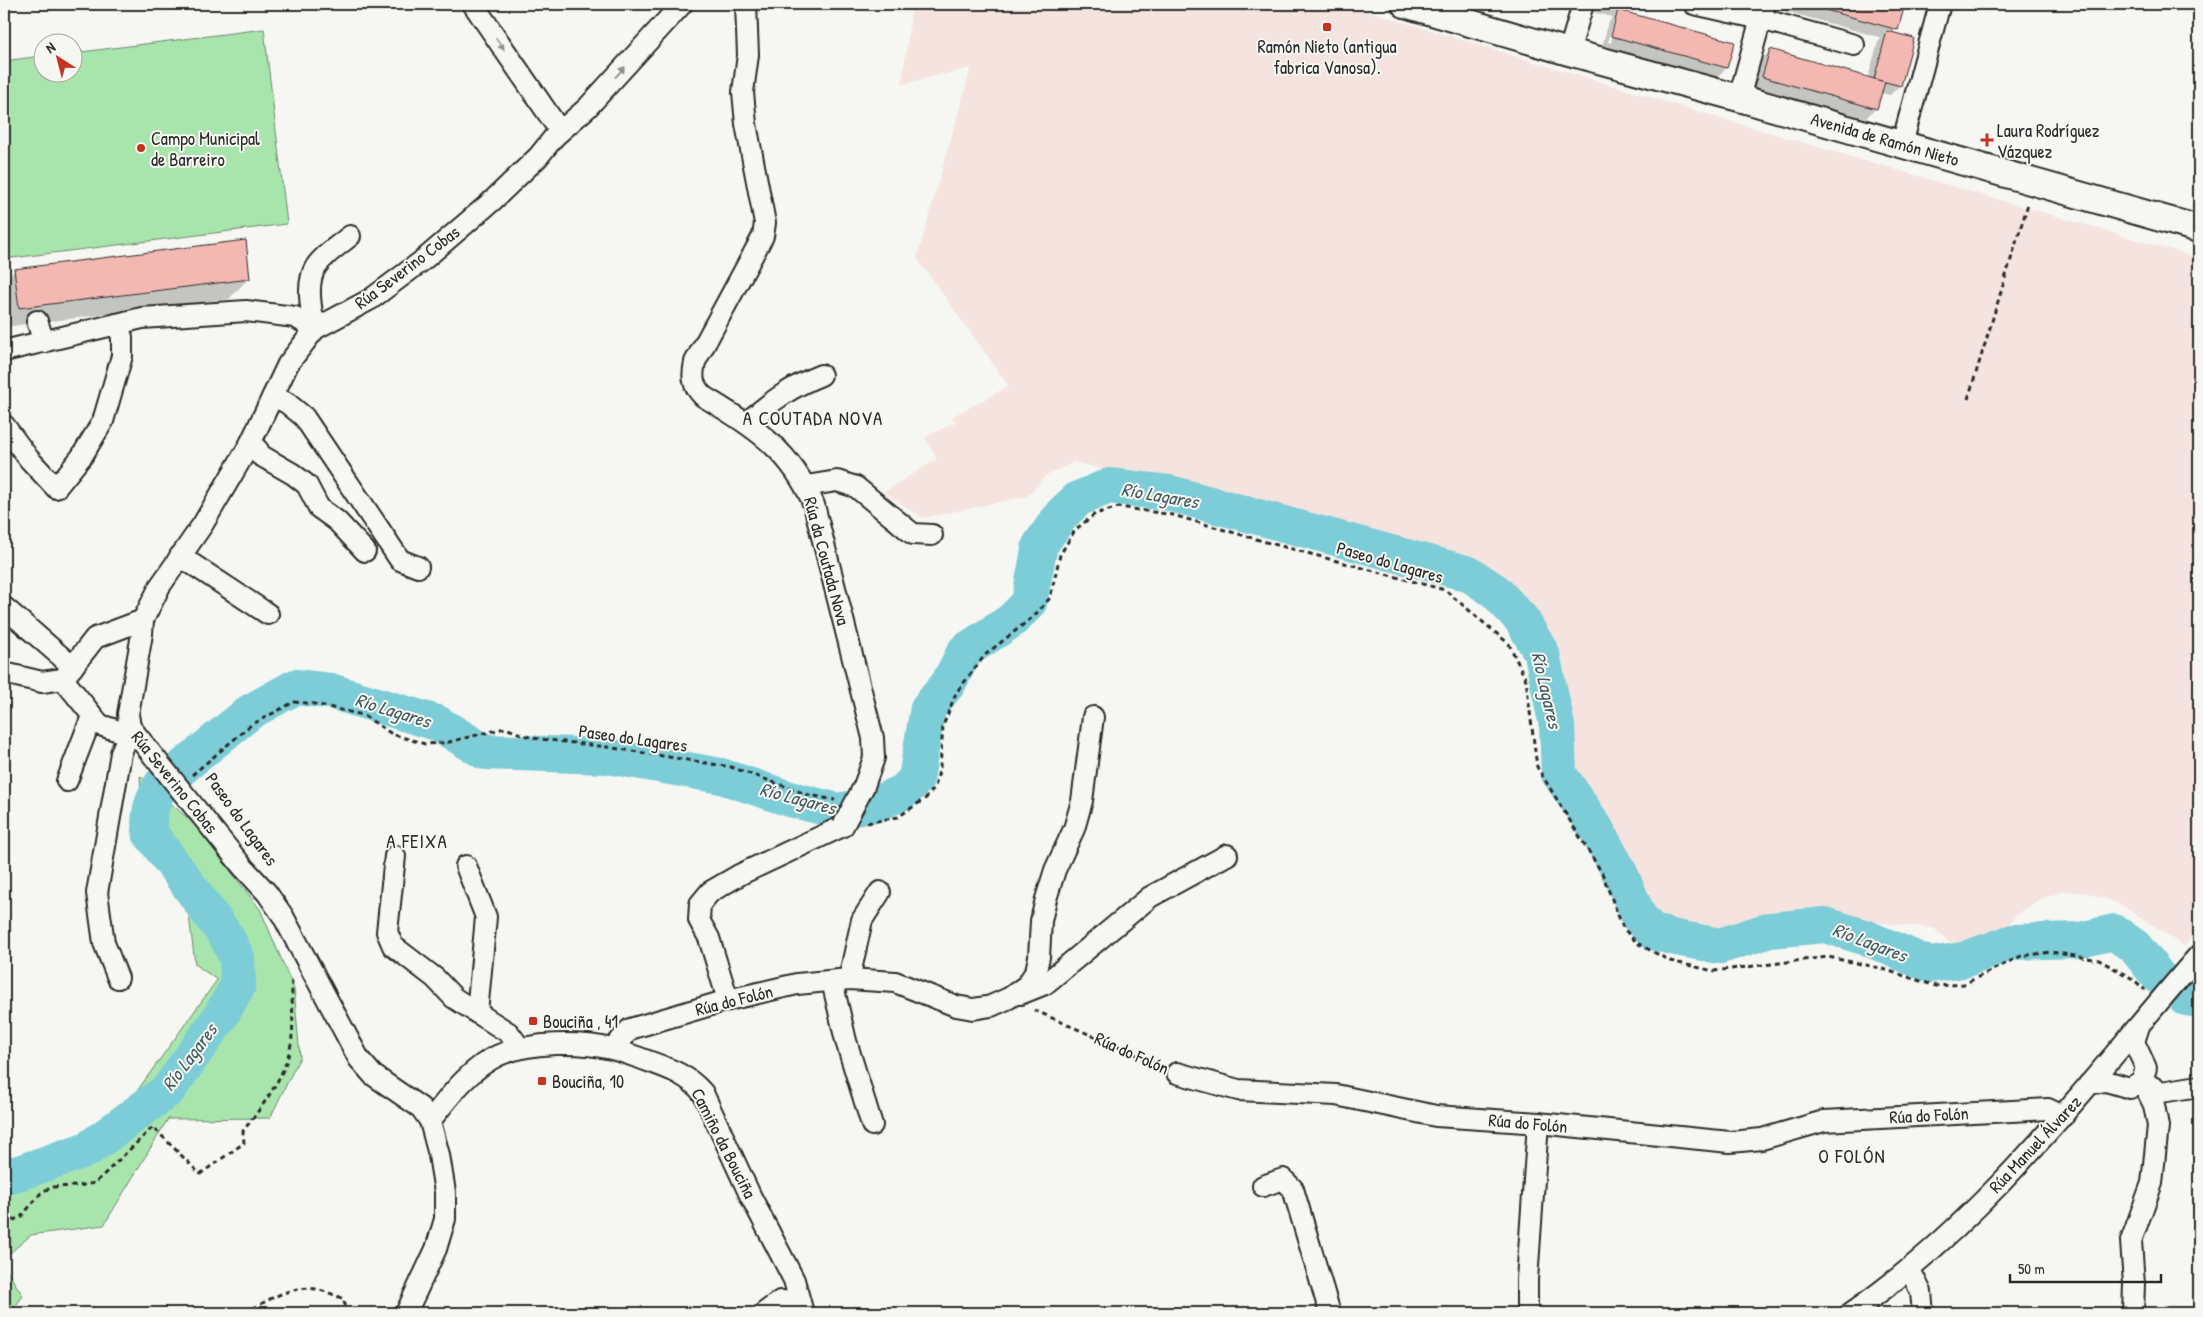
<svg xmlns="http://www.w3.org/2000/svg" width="2203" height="1317" font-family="'Patrick Hand',sans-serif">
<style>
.built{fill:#f5e3df}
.green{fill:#a8e5ac;stroke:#6a886c}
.shadow{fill:#0003;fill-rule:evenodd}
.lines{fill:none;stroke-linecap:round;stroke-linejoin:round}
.river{stroke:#7ccdd7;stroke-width:36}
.building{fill:#f4b8b2;stroke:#2b2b2b}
.minor-casing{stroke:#2b2b2b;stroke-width:24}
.major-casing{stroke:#2b2b2b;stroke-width:30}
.path{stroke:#2b2b2b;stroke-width:3;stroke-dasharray:5 4;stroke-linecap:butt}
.minor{stroke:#f6f6f2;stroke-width:20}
.major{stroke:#f6f6f2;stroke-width:26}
.minor-bridge-casing{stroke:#2b2b2b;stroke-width:24;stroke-linecap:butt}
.minor-bridge{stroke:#f6f6f2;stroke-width:20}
.oneway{fill:#90908e}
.poi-dot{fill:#c8321e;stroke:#f6f6f2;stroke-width:2}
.labels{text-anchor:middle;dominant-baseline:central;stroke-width:4;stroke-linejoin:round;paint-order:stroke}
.poi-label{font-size:18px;fill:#2b2b2b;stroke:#f6f6f2;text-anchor:start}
.street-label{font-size:18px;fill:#2b2b2b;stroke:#f6f6f2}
.neighbourhood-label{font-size:19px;letter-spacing:1px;fill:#2b2b2b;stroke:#f6f6f2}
.water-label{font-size:19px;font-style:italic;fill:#435c5f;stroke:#f6f6f2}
</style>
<rect width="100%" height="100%" fill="#f6f6f2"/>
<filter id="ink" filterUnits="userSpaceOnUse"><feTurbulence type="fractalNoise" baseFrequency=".02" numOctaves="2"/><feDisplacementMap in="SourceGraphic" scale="10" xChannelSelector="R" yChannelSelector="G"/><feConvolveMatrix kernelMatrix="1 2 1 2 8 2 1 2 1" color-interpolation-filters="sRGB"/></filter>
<g filter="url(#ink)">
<path class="built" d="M912 4H1344L1729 121 2199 258V928L2185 946 2120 904 2088 893 2063 891 2038 900 2014 917 2007 929 1958 950 1934 928 1774 912 1742 928 1656 927 1644 915 1619 862 1592 815 1565 778 1566 735 1547 645 1539 629 1509 591 1481 569 1209 495 1074 462 1045 476 1028 496 923 518 884 492 937 459 925 437 956 422 952 417 1009 386 917 258 971 68 902 84Z"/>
<g class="green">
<path d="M264 29 287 224 4 259V61L42 56V72H72L73 53Z"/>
<path d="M140 776 193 823 260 909 294 989 300 1057 270 1118 168 1119 104 1225 31 1235 4 1258V1156L83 1166 217 980 195 964 189 915 144 847Z"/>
<path d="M4 1266 23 1296 10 1313H4Z"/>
</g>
<g class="shadow">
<path d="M1594 4H1628L1623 13 1726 68 1716 78 1602 46 1609 22 1613 17 1592 12ZM1614 22H1616L1611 43 1608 42Z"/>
<path d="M1771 4H1919L1913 10 1903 7 1897 29 1892 33 1900 85 1890 95 1880 93 1876 108 1866 118 1753 87 1760 61 1770 51 1868 78 1878 42 1882 38 1770 7Z"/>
<path d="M15 270 249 278 229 299 4 327V281Z"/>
</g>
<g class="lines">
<g class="river">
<path d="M2186 998 2199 1000"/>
<path d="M4 1178 88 1149 168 1090 220 1017 238 985 237 958 226 936 150 833C147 815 152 801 161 785L250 712 295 687 330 691 437 723 485 752 608 756 721 776 790 799 838 811 876 804 903 792 916 779 928 708 948 684 965 651 1011 621 1029 603 1040 545 1062 514 1078 499 1109 486 1169 493 1469 574 1495 591 1522 620 1542 654 1557 726 1559 774 1595 827 1619 871 1639 917 1653 932 1676 938 1720 946 1770 930 1825 925 1867 938 1930 965 1963 960 2013 942 2080 940 2114 932 2135 947 2159 977"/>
</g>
</g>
<g class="building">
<path d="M1609 4H1629L1628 9Z"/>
<path d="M1804 4H1905L1898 30Z"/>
<path d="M1618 10 1735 42 1727 68 1611 36Z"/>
<path d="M1887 31 1914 38 1901 86 1874 79Z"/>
<path d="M1770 49 1885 82 1877 109 1762 77Z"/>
<path d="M246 240 250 279 19 308 14 269Z"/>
</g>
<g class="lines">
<defs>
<g id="minor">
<path d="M473 4 560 131"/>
<path d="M746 4 748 55 743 92 746 124 765 223 763 236 695 362C692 376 692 385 703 396 753 427 790 448 814 505L873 738 874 758 864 786"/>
<path d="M1694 4 1761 19 1854 45"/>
<path d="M1569 52 1583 4"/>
<path d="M1739 98 1765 4"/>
<path d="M1902 144 1940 4"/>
<path d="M37 321 44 342"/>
<path d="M315 329C311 310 305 281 317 265 325 254 339 245 350 236"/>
<path d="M4 351 142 318 246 311 295 317 315 329"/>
<path d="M273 396 287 403 304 417 400 560 418 567"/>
<path d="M746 423C771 402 790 387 821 375"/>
<path d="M4 425 29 459 56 488 82 456 103 421 122 356V337L117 324"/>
<path d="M250 444 258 450 260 455 293 474 307 485 319 508 337 521 365 551"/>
<path d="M806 486 837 481 856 487 913 534 932 535"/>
<path d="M180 556 268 614"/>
<path d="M4 607 73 667"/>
<path d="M4 673 42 682 63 679 95 638 143 620"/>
<path d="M63 679 100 725 122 732 130 727"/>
<path d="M67 781 92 716"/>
<path d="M395 856 387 932 393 946 435 978 454 998 509 1033 520 1048"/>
<path d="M466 866 486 917 477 1013"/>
<path d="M118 978 104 943 97 893 121 753 126 740 135 733"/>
<path d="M849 979 862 920 880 892"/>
<path d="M832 981 846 1041 872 1125"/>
<path d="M1020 994 1045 984 1150 897 1227 855"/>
<path d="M728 1000 709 938 699 920 700 904 710 892 741 874 843 826"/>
<path d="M613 1049 630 1029 728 1000 797 984 849 979 895 982 956 1006 973 1009 991 1006 1009 998 1027 985 1036 971 1039 957 1041 921 1046 899 1055 870 1074 829 1082 801 1093 717"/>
<path d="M1177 1073 1238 1090 1336 1095 1436 1116 1538 1123 1730 1142 1762 1139 1824 1121 2048 1109 2063 1116"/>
<path d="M2142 1081 2161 1092 2199 1086"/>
<path d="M2089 1084 2106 1081 2130 1088 2142 1081 2146 1068 2134 1042 2139 1026"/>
<path d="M430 1121C449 1097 470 1068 499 1055 530 1042 579 1041 612 1049 624 1052 636 1057 648 1061 670 1069 688 1075 703 1093L750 1195 794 1280 803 1313"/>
<path d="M1263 1186 1283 1179 1293 1189 1330 1313"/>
<path d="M1910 1270 1921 1292 1923 1313"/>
<path d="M406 1313 436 1249 445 1219V1192L439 1155 430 1121 421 1108 373 1075 359 1059 283 916 267 893 242 866 130 727 128 714 142 634 143 620 160 586 203 524 250 444 288 364 315 329 371 299 422 261 491 202 538 157 555 136 587 108 682 4"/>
<path d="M764 1313 780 1301 800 1302"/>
<path d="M1527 1313V1280L1538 1123"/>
<path d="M1851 1313C1989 1218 2090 1080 2199 955"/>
<path d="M2133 1313 2134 1284 2131 1241 2152 1183 2158 1126 2154 1105 2142 1081"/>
</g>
<path id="major" d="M1405 4 1569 52 1739 98 2199 229"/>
</defs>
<use href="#minor" class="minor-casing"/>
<use href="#major" class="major-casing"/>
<g class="path">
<path d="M1968 399 2028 204"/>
<path d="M192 775 251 725 294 702 315 704 363 715 392 734 425 744 445 743 505 728 532 738 607 747 731 767 809 795 835 800"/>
<path d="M867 823 898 817 926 798 935 787 940 767 943 726 956 693 985 655 1034 616 1050 598 1060 555 1075 530 1095 514 1119 507 1173 515 1266 542 1445 590 1509 644 1526 680 1537 767 1602 873 1623 928 1637 943 1670 961 1714 971 1828 957 1880 968 1936 986 1964 984 2021 956 2051 952 2099 960 2133 979 2145 990"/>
<path d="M1034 1010 1159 1065"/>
<path d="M4 1224 21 1217 41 1193 52 1187 78 1186 95 1183 153 1127 200 1174 244 1143 243 1131C264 1104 289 1072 292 1036 294 1017 291 997 292 978"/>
<path d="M245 1313C267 1301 289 1285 316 1289 325 1291 334 1295 342 1298L349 1313"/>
</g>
<use href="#minor" class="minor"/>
<use href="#major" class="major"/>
<defs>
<path id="minor-bridge" d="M843 826 864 786"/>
</defs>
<use href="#minor-bridge" class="minor-bridge-casing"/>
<use href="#minor-bridge" class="minor-bridge"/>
</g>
<defs><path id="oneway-solid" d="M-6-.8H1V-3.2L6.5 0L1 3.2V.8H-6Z" transform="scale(1.25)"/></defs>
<g class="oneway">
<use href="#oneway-solid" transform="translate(500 44) rotate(55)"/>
<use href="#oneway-solid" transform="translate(620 72) rotate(-48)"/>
</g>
</g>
<g class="poi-dot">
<rect x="1322" y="22" width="10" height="10" rx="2.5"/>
<path d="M1984.5 132.5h5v5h5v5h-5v5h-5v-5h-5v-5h5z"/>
<circle cx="141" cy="148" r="5"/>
<rect x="528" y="1016" width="10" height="10" rx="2.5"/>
<rect x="537" y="1076" width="10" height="10" rx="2.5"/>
</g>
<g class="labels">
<g class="poi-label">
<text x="1327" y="46" text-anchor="middle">Ramón Nieto (antigua<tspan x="1327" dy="21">fabrica Vanosa).</tspan></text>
<text x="1997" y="130">Laura Rodríguez<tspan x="1997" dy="21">Vázquez</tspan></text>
<text x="151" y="138">Campo Municipal<tspan x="151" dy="21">de Barreiro</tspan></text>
<text x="543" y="1021">Bouciña , 41</text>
<text x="552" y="1081">Bouciña, 10</text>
</g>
<g class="street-label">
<text transform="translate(1885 139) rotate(16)">Avenida de Ramón Nieto</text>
<text transform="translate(407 267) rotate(-37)">Rúa Severino Cobas</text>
<text transform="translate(827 561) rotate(75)">Rúa da Coutada Nova</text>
<text transform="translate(1390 562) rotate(16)">Paseo do Lagares</text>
<text transform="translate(633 738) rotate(8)">Paseo do Lagares</text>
<text transform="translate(175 782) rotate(51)">Rúa Severino Cobas</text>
<text transform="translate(242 819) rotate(54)">Paseo do Lagares</text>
<text transform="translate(734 1000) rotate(-14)">Rúa do Folón</text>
<text transform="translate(1132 1053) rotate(24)">Rúa do Folón</text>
<text transform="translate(1929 1115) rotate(-3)">Rúa do Folón</text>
<text transform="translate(1528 1123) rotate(5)">Rúa do Folón</text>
<text transform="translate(724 1143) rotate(63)">Camiño da Bouciña</text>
<text transform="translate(2035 1144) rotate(-47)">Rúa Manuel Álvarez</text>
</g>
<g class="neighbourhood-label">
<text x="813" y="418">A COUTADA NOVA</text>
<text x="417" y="841">A FEIXA</text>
<text x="1852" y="1156">O FOLÓN</text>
</g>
<g class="water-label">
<text transform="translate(1160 495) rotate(10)">Río Lagares</text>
<text transform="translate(1547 690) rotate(77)">Río Lagares</text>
<text transform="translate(393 710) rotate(17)">Río Lagares</text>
<text transform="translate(798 798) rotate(15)">Río Lagares</text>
<text transform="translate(1870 942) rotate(21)">Río Lagares</text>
<text transform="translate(189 1057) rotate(-53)">Río Lagares</text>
</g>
</g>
<rect width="2203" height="1317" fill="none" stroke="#f6f6f2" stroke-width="20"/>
<rect x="10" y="10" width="2183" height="1297" fill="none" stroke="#2b2b2b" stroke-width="2" filter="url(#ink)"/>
<g transform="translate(58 58) rotate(324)"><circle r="24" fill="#f6f6f2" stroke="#a5a5a2"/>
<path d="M0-4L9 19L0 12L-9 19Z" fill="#c8321e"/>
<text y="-8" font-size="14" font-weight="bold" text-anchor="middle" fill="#2b2b2b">N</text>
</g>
<path d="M2010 1274v8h151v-8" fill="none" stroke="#2b2b2b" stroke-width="2.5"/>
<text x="2018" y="1274" font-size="15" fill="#2b2b2b" stroke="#f6f6f2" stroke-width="4" paint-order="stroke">50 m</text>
</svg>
